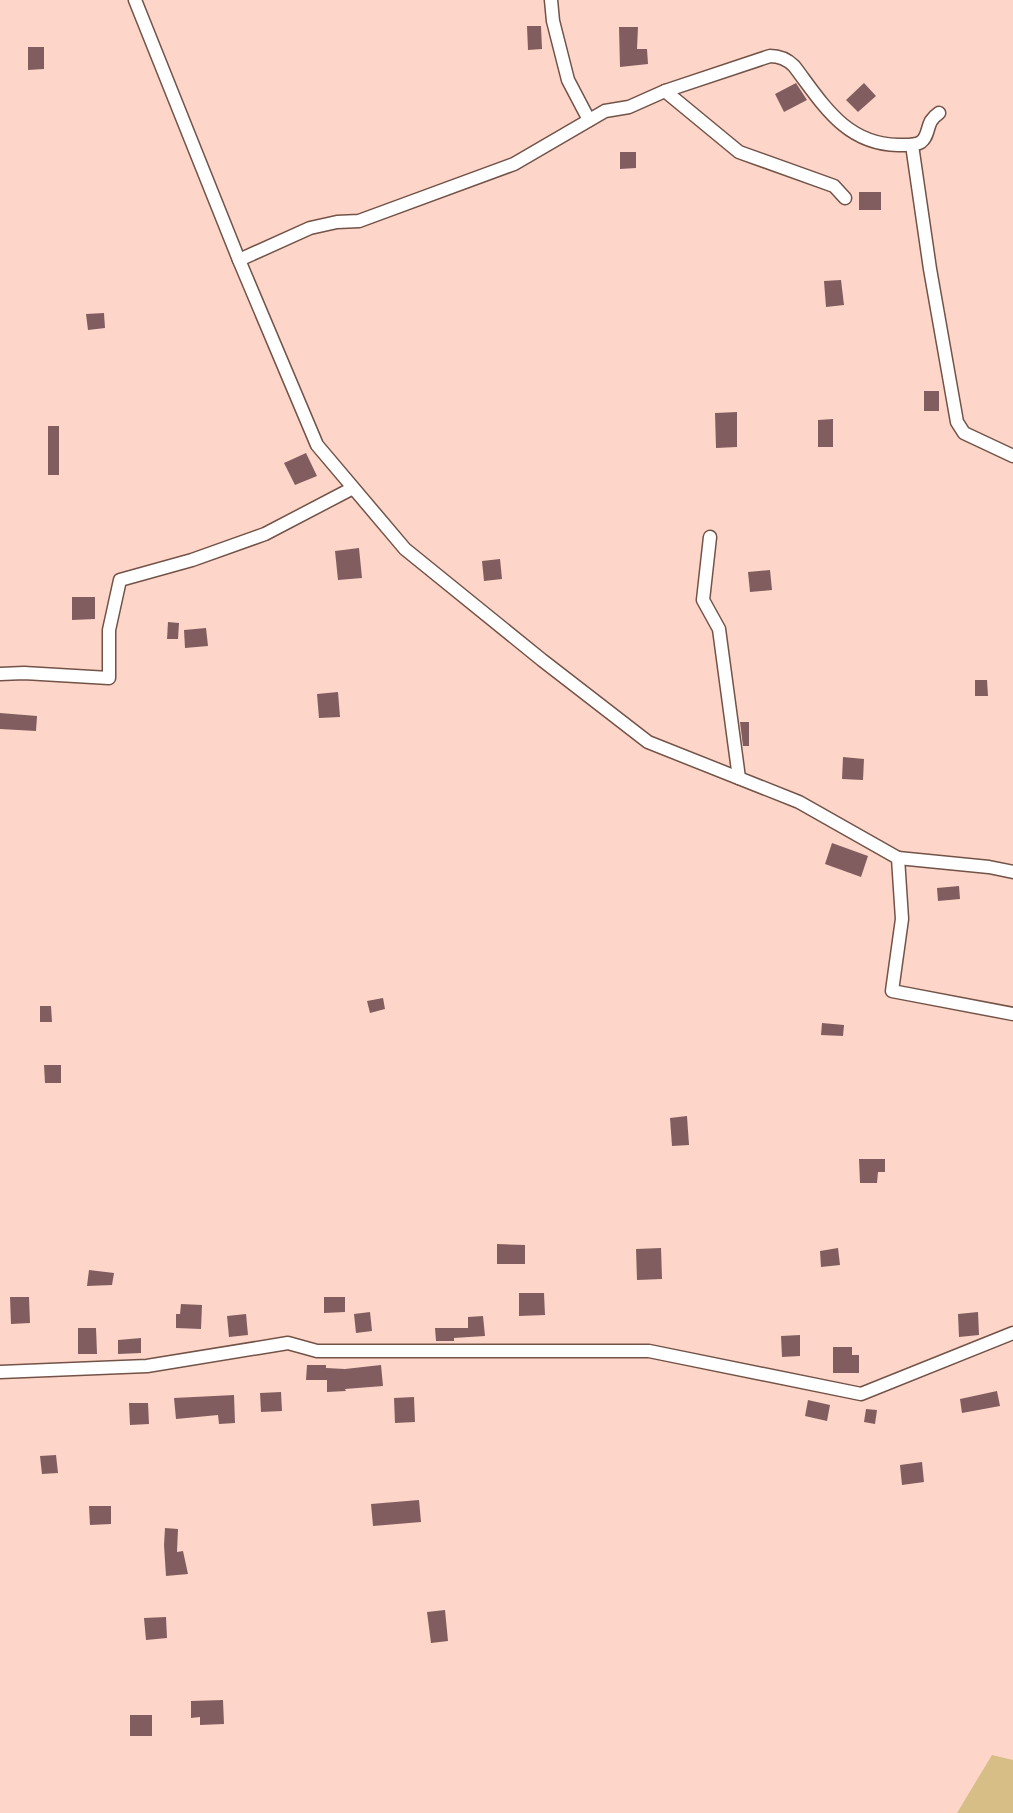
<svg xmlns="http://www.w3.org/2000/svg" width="1013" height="1813" font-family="Quicksand,sans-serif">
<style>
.green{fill:#d7be87}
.building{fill:#815d5f}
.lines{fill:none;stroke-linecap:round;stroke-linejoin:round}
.minor-casing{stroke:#735247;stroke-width:15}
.minor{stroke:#fff;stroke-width:12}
</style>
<rect width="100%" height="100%" fill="#fdd6c9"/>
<path class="green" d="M992 1755 1013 1760V1813H957Z"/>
<g class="building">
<path d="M527 26H541L542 49 528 50Z"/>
<path d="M619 27H638L637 49H647L648 64 620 67Z"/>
<path d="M28 47H44V69L28 70Z"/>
<path d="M796 83 807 100 784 112 775 94Z"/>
<path d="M864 83 876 96 858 112 846 100Z"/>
<path d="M620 152H636V168L620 169Z"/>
<rect x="859" y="192" width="22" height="18"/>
<path d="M841 280 844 305 826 307 824 281Z"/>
<path d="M104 313 105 328 88 330 86 314Z"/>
<rect x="924" y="391" width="15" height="20"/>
<path d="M737 412V447L716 448 715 413Z"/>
<path d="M833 419V447H818V420Z"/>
<rect x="48" y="426" width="11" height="49"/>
<path d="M306 453 317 476 295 485 284 463Z"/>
<path d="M359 548 362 578 338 580 335 551Z"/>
<path d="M500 559 502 579 484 581 482 561Z"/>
<path d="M770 570 772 590 750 592 748 572Z"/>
<path d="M72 597H95V619L72 620Z"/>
<path d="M168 622 179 623 178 639H167Z"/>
<path d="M206 628 208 646 185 648 184 630Z"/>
<path d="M975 680H987L988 696H975Z"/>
<path d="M338 692 340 717 319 718 317 694Z"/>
<path d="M0 713 37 716 36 731 0 729Z"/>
<path d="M740 722H749V746H743Z"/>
<path d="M843 757 864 759 863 780 842 779Z"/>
<path d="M832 843 868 856 861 877 825 864Z"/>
<path d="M959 886 960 899 938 901 937 888Z"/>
<path d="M383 998 385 1009 370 1013 367 1001Z"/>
<path d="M40 1006H51L52 1022H40Z"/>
<path d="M822 1023 844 1025 843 1036 821 1035Z"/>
<path d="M44 1065H61V1083H45Z"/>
<path d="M687 1116 689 1145 672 1146 670 1118Z"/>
<path d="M859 1159H885V1172H878L877 1183H860Z"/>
<path d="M497 1244 525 1245V1264H497Z"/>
<path d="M661 1248 662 1279 637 1280 636 1249Z"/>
<path d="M838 1248 840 1265 821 1267 820 1251Z"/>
<path d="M89 1270 114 1273 112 1285 87 1286Z"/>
<path d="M519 1293H544L545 1315 519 1316Z"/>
<path d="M10 1297H29L30 1323 11 1324Z"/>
<path d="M324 1297H345V1312L324 1313Z"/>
<path d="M181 1304 202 1305 201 1329 176 1328V1314H180Z"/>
<path d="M370 1312 372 1331 356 1333 354 1314Z"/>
<path d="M978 1312 979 1335 959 1337 958 1314Z"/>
<path d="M246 1314 248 1335 229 1337 227 1316Z"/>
<path d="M483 1316 485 1336 454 1338V1341H436L435 1328H468V1317Z"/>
<path d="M78 1328H96L97 1354H78Z"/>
<path d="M800 1335V1356L782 1357 781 1336Z"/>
<path d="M141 1338V1353L118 1354V1340Z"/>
<path d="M833 1347H852V1355H859V1373H833Z"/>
<path d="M307 1365H326V1368L345 1369 381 1365 383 1386 345 1389 346 1391 327 1392V1380H306Z"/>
<path d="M997 1391 1000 1406 962 1413 960 1399Z"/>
<path d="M281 1392 282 1411 261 1412 260 1393Z"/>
<path d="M234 1395 235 1423 219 1424 218 1415 176 1419 174 1398Z"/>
<path d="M414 1397 415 1422 395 1423 394 1398Z"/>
<path d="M808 1400 830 1405 827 1421 805 1416Z"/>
<path d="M129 1403H148L149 1424 130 1425Z"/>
<path d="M866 1409 877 1410 875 1424 864 1422Z"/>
<path d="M56 1455 58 1473 42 1474 40 1456Z"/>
<path d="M922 1462 924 1482 902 1485 900 1465Z"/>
<path d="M419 1500 421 1522 373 1526 371 1504Z"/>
<path d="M89 1506H111V1524L90 1525Z"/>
<path d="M165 1528 178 1529 177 1552 183 1551 188 1574 166 1576 164 1545Z"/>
<path d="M445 1610 448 1641 431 1643 427 1612Z"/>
<path d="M166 1617 167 1638 146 1640 144 1618Z"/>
<path d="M223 1700 224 1724 200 1725V1717L191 1718V1701Z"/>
<rect x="130" y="1715" width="22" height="21"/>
</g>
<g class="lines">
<defs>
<g id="minor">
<path d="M135 0 239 260 317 445 405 549 542 660 648 742 799 802 898 858 902 919 892 991 1013 1014"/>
<path d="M551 0 553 21 568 80 589 120"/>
<path d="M665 91 739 152 834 186 845 198"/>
<path d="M912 145 930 269 957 422 964 433 1013 456"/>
<path d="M239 260 310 228 337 222 359 221 514 164 605 111 629 107 665 91 770 56C780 56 787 59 794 66 823 104 845 144 898 145 905 145 915 146 921 142 928 137 927 128 931 121 933 118 936 115 939 113"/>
<path d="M710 537 703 600 719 629 739 778"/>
<path d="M0 674 24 673 109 678V630L120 580 192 560 265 534 353 488"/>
<path d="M898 858 989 867 1013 872"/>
<path d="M0 1372 147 1366 288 1343 317 1351H649L861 1394 1013 1333"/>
</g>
</defs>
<use href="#minor" class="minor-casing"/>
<use href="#minor" class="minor"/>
</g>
</svg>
